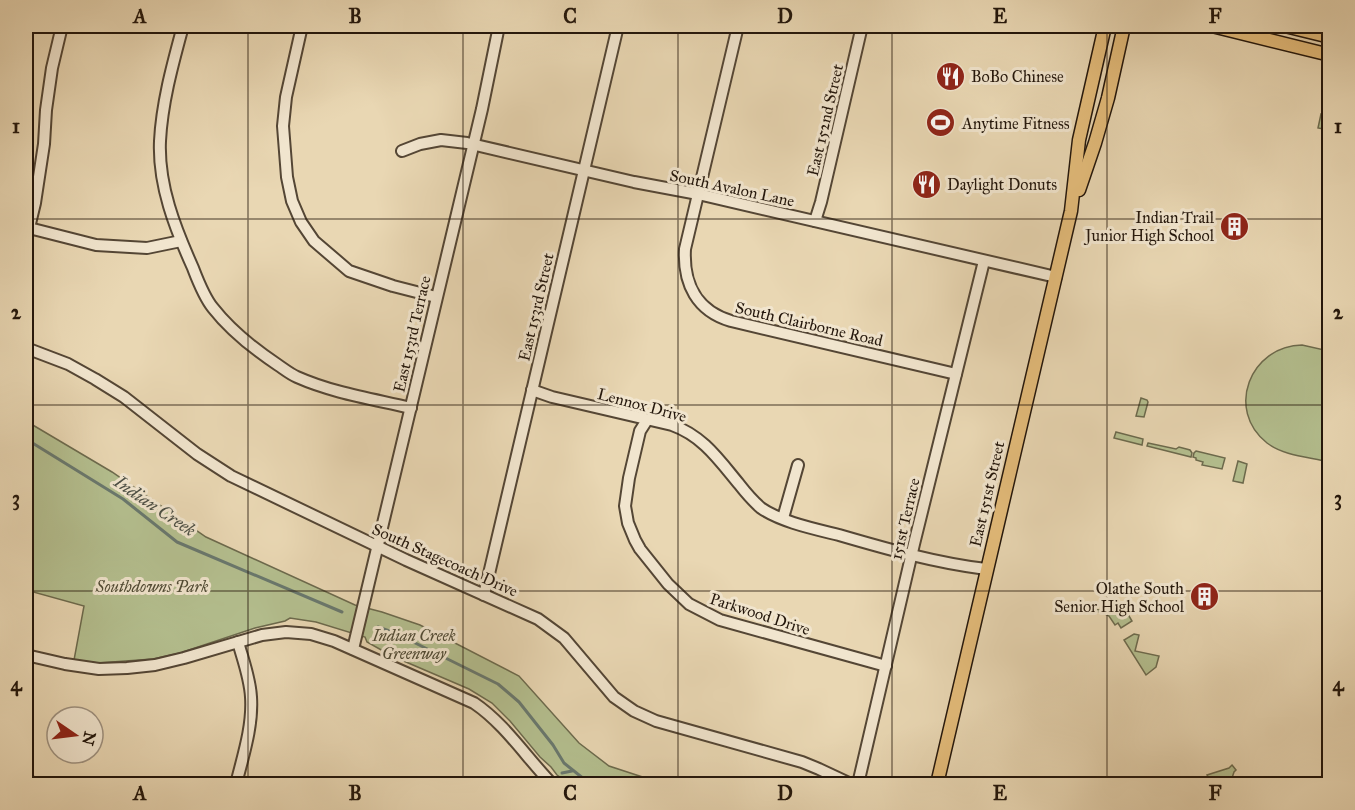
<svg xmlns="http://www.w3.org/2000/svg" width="1355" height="810" font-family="'IM FELL Great Primer',serif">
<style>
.green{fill:#b4bf8f;stroke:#6c6a4d;stroke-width:1.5}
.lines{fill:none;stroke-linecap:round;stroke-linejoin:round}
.stream{stroke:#69786e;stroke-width:3}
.minor-casing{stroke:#544635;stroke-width:14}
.major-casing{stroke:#23160b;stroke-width:15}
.minor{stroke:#f1e5ce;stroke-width:10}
.major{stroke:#e4bc7a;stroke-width:12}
.grid{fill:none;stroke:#23160b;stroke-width:1.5;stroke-opacity:0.55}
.labels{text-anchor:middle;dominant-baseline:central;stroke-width:6;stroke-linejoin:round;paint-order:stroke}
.poi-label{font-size:16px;fill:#23160b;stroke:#f1e5ce;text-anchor:start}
.street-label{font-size:16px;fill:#23160b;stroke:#f1e5ce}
.park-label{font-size:16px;font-style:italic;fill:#4e4933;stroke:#f1e5ce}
.water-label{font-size:18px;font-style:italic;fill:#4c4f45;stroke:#f1e5ce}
.neatline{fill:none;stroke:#23160b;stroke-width:2}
.grid-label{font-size:20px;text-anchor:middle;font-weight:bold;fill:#23160b}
</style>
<rect width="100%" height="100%" fill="#e9d7b3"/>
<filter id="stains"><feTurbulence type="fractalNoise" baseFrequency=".00333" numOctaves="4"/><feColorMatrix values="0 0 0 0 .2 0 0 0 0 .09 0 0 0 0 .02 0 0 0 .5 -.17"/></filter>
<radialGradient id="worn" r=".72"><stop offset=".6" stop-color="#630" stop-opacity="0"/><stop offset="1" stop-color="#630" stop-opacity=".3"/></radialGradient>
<g class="green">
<path d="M1321 114 1329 116V130L1318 128Z"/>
<path d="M1302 345 1329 351V462C1309 457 1284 456 1267 443 1225 410 1250 346 1302 345Z"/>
<path d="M1141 398 1147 400 1148 402 1144 417 1136 416Z"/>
<path d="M26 421 112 472 206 537 355 605 382 612 420 625 519 676 579 743 609 766 664 784H570L557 775 551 767 540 757 510 721 492 703 469 689 392 656 367 642 365 637 316 622 290 618 285 621 255 628 180 653 153 659 98 663 74 660 84 606 26 590Z"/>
<path d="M1116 432 1143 439 1142 445 1114 438Z"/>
<path d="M1148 443 1176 449 1179 447 1190 450 1192 453 1191 457 1147 446Z"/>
<path d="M1196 451 1225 458 1222 469 1202 465 1203 462 1196 460V458L1193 457 1194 453Z"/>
<path d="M1238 461 1247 464 1243 483 1233 481Z"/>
<path d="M1079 606 1129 616 1132 621 1121 628 1118 623 1115 625 1109 616 1103 613 1079 607Z"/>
<path d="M1134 634 1139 635 1135 651 1159 656 1156 667 1146 675 1124 640Z"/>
<path d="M1232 765 1236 770 1234 772 1230 784H1212L1207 775 1229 768Z"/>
</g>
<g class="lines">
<g class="stream">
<path d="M26 439 123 499 177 542 342 612"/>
<path d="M378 627 395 633 498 684 519 702 553 745 564 763 589 783 597 784"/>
<path d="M562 773 572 771"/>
</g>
<defs>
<g id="minor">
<path d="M183 26C173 63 162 102 160 141 158 185 175 228 193 268 198 281 204 297 213 308 231 331 254 349 278 365 284 369 290 374 297 377 333 393 373 399 411 408"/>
<path d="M302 26 286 97 283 126 287 177 292 201 301 222 314 241 349 271 393 286 436 297"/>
<path d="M738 26 685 249C683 284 697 311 731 321L956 374"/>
<path d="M402 151 420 144 441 140 467 143 634 182 698 194 1056 277"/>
<path d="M815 221 821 202 862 26"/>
<path d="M29 228 96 245 147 248 181 241"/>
<path d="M26 240 35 203 44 144 46 110 52 68 62 26"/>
<path d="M26 348 68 364 95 379 124 397 197 454 231 476 406 560 538 619 564 638 614 697 634 711 656 721 802 762 819 769 851 784"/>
<path d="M532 390 552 397 672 425C703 436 719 460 739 484 746 493 753 501 761 508 781 522 815 529 839 535 887 549 936 563 986 569"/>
<path d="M647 420 640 431 629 478 625 506 628 523 635 540 640 549 668 584 689 604 720 620 886 666"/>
<path d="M783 518 798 465"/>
<path d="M484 595 618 26"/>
<path d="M353 649 482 109 499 26"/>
<path d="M26 655 65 664 99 669 127 668 155 665 184 658 262 635 286 632 311 634 334 641 474 703C505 724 526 757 552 784"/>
<path d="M26 781 39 784"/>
<path d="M236 784C243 756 253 726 251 697 250 678 243 660 238 642"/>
<path d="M858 784 914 544 984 261"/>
</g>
<g id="major">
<path d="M1212 26 1330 55"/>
<path d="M1285 26 1330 37"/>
<path d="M1079 190 1095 143 1108 98 1124 26"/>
<path d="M937 784 1071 211 1079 140 1105 26"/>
</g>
</defs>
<use href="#minor" class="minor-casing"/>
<use href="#major" class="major-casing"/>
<use href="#minor" class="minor"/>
<use href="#major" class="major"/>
</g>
<path class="grid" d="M248 26V784M463 26V784M678 26V784M892 26V784M1107 26V784M26 219H1330M26 405H1330M26 591H1330"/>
<defs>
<symbol id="restaurant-disc" viewBox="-11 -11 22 22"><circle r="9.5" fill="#8f2418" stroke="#f1e5ce"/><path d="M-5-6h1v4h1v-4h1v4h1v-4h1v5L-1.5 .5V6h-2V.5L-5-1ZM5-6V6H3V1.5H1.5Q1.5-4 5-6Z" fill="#fff"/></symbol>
<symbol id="stadium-disc" viewBox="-11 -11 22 22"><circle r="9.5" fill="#8f2418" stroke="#f1e5ce"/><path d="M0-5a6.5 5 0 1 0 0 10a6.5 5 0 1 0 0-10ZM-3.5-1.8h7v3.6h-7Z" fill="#fff"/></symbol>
<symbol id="building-disc" viewBox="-11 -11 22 22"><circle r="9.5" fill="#8f2418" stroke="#f1e5ce"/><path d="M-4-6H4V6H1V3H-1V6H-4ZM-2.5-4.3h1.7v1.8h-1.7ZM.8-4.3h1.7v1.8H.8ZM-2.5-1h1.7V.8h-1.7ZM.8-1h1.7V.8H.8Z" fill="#fff"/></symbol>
</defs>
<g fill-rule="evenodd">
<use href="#restaurant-disc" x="934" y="60" width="33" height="33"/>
<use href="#stadium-disc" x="924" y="106" width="33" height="33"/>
<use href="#restaurant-disc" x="910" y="168" width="33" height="33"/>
<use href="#building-disc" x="1218" y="210" width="33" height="33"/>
<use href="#building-disc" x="1188" y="580" width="33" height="33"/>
</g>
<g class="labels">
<g class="poi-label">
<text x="971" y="76">BoBo Chinese</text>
<text x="962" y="123">Anytime Fitness</text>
<text x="947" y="184">Daylight Donuts</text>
<text x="1214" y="217" text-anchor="end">Indian Trail<tspan x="1214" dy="18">Junior High School</tspan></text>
<text x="1184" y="588" text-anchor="end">Olathe South<tspan x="1184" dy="18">Senior High School</tspan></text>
</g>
<g class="street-label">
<text transform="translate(825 120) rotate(-77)">East 152nd Street</text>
<text transform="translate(732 188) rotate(12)">South Avalon Lane</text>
<text transform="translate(536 307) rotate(-77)">East 153rd Street</text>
<text transform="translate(809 324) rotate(13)">South Clairborne Road</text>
<text transform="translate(412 334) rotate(-77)">East 153rd Terrace</text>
<text transform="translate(642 405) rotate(15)">Lennox Drive</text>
<text transform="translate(987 494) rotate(-77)">East 151st Street</text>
<text transform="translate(905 519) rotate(-77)">151st Terrace</text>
<text transform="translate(445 560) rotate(24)">South Stagecoach Drive</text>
<text transform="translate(760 614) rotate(18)">Parkwood Drive</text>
</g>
<g class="park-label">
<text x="152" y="586">Southdowns Park</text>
<text x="414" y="635">Indian Creek<tspan x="414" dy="18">Greenway</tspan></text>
</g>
<g class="water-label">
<text transform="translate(155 506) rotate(34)">Indian Creek</text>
</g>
</g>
<rect width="1355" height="810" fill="none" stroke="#e9d7b3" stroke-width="66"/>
<g transform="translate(75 735) rotate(104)"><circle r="28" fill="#f1e5ce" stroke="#9f9280" stroke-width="1.5"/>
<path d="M0-4.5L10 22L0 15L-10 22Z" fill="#8f2418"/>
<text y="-9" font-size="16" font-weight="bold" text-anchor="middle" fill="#23160b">N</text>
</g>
<rect x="33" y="33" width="1289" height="744" class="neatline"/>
<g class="grid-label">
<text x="140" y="23">A</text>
<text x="355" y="23">B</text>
<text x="570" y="23">C</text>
<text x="785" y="23">D</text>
<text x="1000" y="23">E</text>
<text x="1215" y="23">F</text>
<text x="16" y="133">1</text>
<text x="1338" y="133">1</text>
<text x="16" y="319">2</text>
<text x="1338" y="319">2</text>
<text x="16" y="505">3</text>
<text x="1338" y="505">3</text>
<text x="16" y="691">4</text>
<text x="1338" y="691">4</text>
<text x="140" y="800">A</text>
<text x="355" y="800">B</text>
<text x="570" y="800">C</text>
<text x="785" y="800">D</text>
<text x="1000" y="800">E</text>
<text x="1215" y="800">F</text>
</g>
<rect width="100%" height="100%" filter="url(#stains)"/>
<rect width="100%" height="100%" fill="url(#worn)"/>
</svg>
